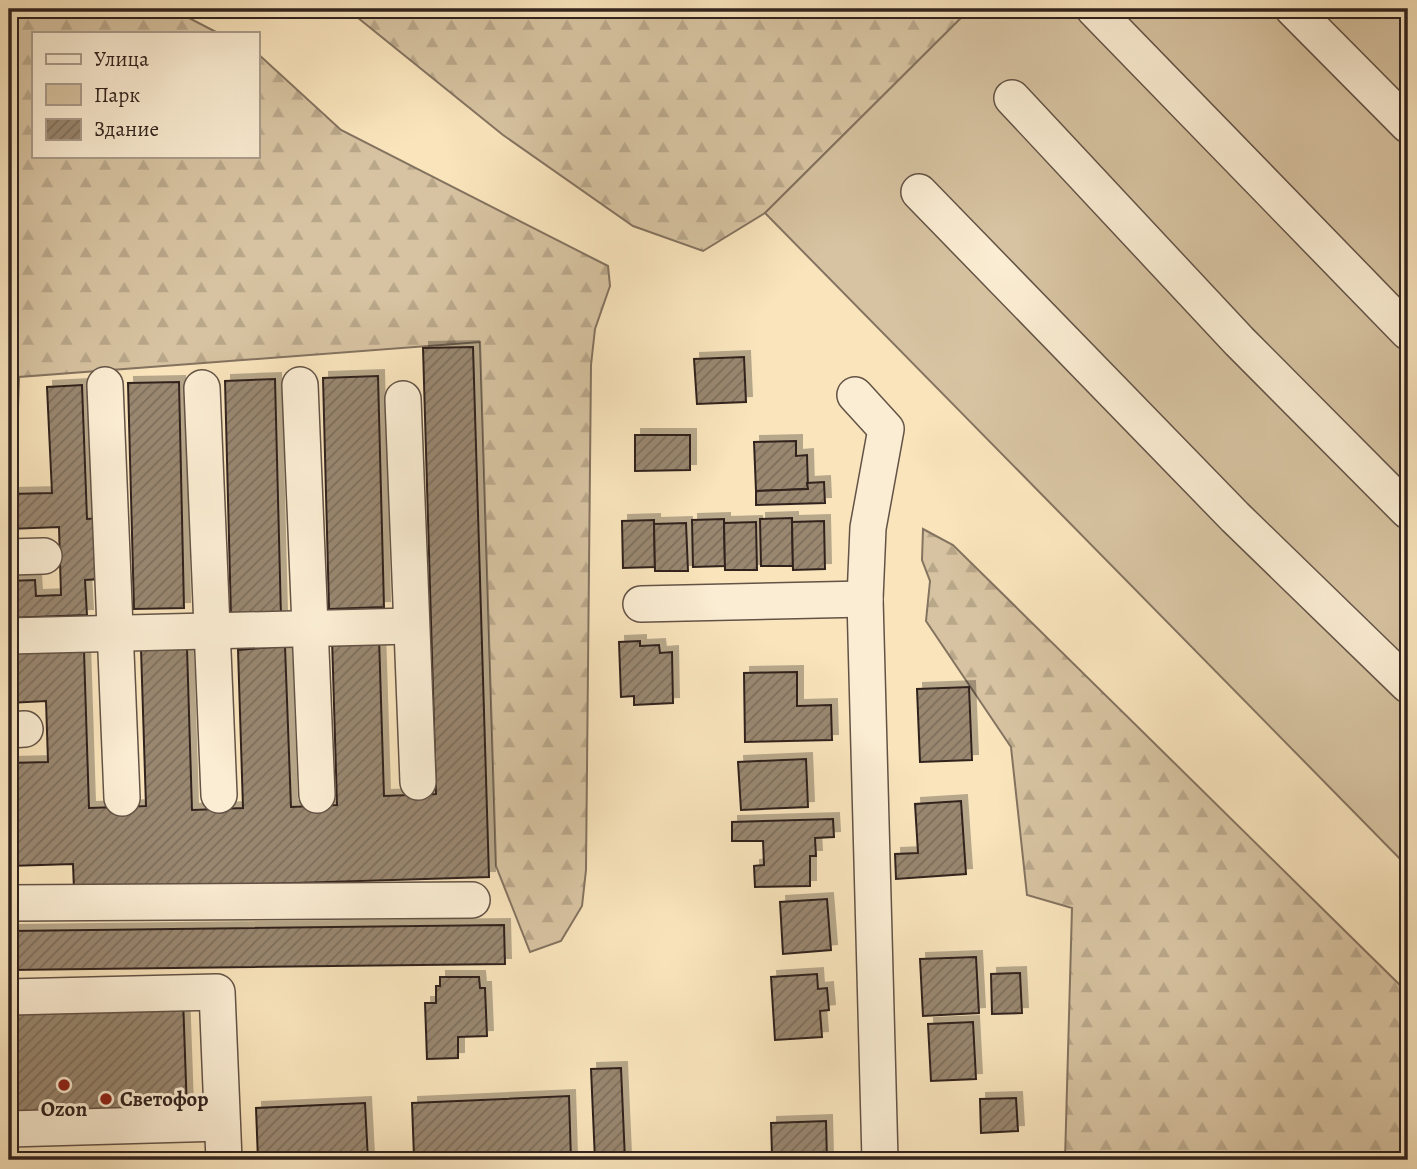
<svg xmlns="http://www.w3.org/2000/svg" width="1417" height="1169" font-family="Alegreya,serif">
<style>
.forest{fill:url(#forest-firs);stroke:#847360;stroke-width:2}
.green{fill:#d7c3a1;stroke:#847360;stroke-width:2}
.building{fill:url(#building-hatch);stroke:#31231e;stroke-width:2;filter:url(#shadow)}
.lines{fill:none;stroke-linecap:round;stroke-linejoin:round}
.minor-casing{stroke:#635346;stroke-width:38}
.minor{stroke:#fbedd3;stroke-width:35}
.poi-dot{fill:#8f2418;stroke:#fbedd3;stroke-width:2.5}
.labels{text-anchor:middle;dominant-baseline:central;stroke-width:6;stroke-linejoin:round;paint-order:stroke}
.poi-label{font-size:21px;font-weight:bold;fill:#31231e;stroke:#fbedd3;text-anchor:start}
</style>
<defs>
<pattern id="forest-firs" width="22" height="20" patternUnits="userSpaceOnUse" patternTransform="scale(1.75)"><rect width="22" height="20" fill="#d7c3a1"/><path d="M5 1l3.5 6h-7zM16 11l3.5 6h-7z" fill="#b9a78a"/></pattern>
<pattern id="building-hatch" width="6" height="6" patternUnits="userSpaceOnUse" patternTransform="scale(1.75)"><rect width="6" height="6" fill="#998770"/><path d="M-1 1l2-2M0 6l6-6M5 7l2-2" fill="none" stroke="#7d6e5b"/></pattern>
<filter id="shadow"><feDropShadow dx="6" dy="-6" stdDeviation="0" flood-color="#0004"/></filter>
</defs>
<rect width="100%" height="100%" fill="#f9e4bc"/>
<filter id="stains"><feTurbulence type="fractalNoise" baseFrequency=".00286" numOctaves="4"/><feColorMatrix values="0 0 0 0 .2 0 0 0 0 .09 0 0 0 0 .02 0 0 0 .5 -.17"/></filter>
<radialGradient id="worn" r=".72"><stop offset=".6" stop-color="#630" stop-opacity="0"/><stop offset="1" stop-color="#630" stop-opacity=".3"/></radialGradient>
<g class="forest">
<path d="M9 9H181L185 16 218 33H33V156H257V53L341 130 608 266 610 286 595 329 591 365 586 870 582 906 561 941 530 952 496 866 480 342 19 377 16 469H9Z"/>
<path d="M347 9H970L765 213 703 251 633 226 503 135Z"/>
<path d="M923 529 953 545 1408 993V1160H1065L1072 908 1027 895 1011 747 926 621 930 581 922 560Z"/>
</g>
<path class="green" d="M970 9H1408V867L765 213Z"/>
<g class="building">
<path d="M473 347 489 877 74 890 73 864 9 866V763L48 762 46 701 9 703V653L84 651 89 808 146 806 141 649 187 648 192 810 243 808 238 650 285 646 291 807 337 805 332 638 379 637 384 796 436 794 423 348Z"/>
<path d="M744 357 746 402 697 404 694 359Z"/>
<path d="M378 376 384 607 329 609 323 378Z"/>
<path d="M275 379 281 617 231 618 225 381Z"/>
<path d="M179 382 184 608 134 609 128 383Z"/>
<path d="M82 385 87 519 99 518 101 579 85 580 87 615 9 618V581L35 580 36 596 61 595 59 527 9 529V494L52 493 47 387Z"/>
<path d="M635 435H690V470L635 471Z"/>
<path d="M796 441V456L807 455 808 489 756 491 754 442Z"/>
<path d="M824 482 825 503 756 505V491L808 489 807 483Z"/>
<path d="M792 518 793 566H761L760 519Z"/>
<path d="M724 519 725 566 693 567 692 520Z"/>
<path d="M654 520 655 567 623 568 622 521Z"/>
<path d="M824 521 825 569 793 570 792 522Z"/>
<path d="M756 522 757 570H725L724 523Z"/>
<path d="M686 523 688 571H655L654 524Z"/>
<path d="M640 641V646L659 645 660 653 672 652 673 703 634 705V696L621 697 619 642Z"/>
<path d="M797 672V706L831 705 832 740 745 742 744 673Z"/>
<path d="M969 687 972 760 920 762 917 689Z"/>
<path d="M806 759 808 807 741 810 738 762Z"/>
<path d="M961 801 966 874 896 879 895 854 918 853 915 804Z"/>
<path d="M833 819 834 837 815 838 816 856H810V886L755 887 754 866 764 865 763 841H732V822Z"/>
<path d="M827 899 831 950 783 954 780 902Z"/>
<path d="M504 925 505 964 9 970V931Z"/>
<path d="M976 957 979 1013 923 1016 920 959Z"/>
<path d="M1020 973 1022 1013 992 1014 991 974Z"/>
<path d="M817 974 818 989 827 988 829 1010 820 1011 822 1037 775 1040 771 977Z"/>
<path d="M440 977H479L480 988H485L487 1036 458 1037V1058L427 1059 425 1003H436V986H440Z"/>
<path d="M183 998 187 1111 9 1117V1003Z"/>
<path d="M973 1022 976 1079 931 1081 928 1024Z"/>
<path d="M621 1068 625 1160H595L591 1069Z"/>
<path d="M569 1096 571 1160H532V1155L507 1156V1160H484L483 1153 457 1154V1160H429V1156L414 1157 412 1103Z"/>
<path d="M1016 1098 1018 1131 981 1133 980 1099Z"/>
<path d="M365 1103 368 1160H258L256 1108Z"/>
<path d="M826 1121 827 1160H780V1153L772 1154 771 1123Z"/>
</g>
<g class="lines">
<defs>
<g id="minor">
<path d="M1094 9 1408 332"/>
<path d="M1293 9 1408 125"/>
<path d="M1012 98 1239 341 1408 511"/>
<path d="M919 192 1235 517 1408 685"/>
<path d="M105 385 122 798"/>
<path d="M300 385 317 795"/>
<path d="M202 388 219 795"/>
<path d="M855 395 886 429 868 528 865 599 880 1160"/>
<path d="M403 399 418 782"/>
<path d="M9 557 44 556"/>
<path d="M641 604 865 599"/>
<path d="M9 636 411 626"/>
<path d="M9 730 25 729"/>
<path d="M9 903 472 900"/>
<path d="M9 997 217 992 224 1160"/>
<path d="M9 1129 222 1123"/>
</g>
</defs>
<use href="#minor" class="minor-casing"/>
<use href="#minor" class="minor"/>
</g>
<g class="poi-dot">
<circle cx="64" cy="1085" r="7"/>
<circle cx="106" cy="1099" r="7"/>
</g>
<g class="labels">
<g class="poi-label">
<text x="120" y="1099">Светофор</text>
<text x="64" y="1109" text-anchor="middle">Ozon</text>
</g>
</g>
<rect width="1417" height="1169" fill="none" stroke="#f9e4bc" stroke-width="35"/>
<rect x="10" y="10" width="1396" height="1148" fill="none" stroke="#31231e" stroke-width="3.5"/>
<rect x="18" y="18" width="1382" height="1134" fill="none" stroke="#31231e" stroke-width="2"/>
<rect x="32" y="32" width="228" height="126" fill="#fbedd3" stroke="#aa9c8b" stroke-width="2"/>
<rect x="46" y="54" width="35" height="10" fill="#fbedd3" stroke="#aa9c8b" stroke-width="2"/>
<text x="94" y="66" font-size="21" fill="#31231e">Улица</text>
<rect x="46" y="84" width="35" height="21" fill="#d7c3a1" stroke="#aa9c8b" stroke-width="2"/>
<text x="94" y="102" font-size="21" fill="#31231e">Парк</text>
<rect x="46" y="119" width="35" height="21" fill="url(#building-hatch)" stroke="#aa9c8b" stroke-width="2"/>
<text x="94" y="136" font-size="21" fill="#31231e">Здание</text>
<rect width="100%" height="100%" filter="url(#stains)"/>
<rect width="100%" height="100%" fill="url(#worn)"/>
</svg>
